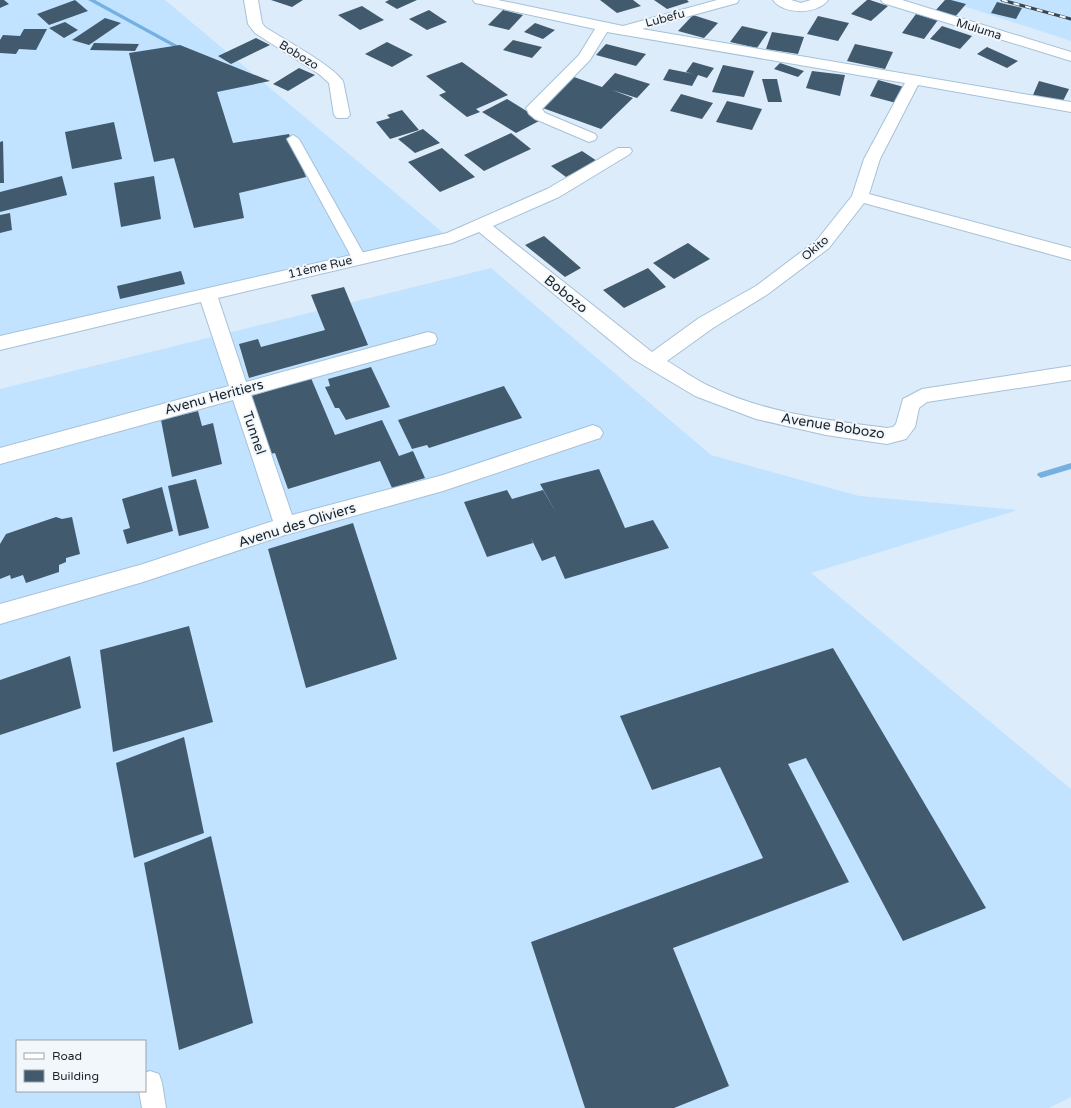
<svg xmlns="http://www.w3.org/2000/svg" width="1071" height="1108" font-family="'Varela Round',sans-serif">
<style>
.built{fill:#c1e3ff;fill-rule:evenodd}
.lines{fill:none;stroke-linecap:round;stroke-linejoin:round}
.stream{fill:#74b0e1;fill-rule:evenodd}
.building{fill:#425a6d}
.lane-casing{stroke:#a6c1d7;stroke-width:2}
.street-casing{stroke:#a6c1d7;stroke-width:2}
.lane{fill:#fff;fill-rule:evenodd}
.street{fill:#fff;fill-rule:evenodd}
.rail-casing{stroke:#3b464f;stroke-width:3}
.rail{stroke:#f2f7fc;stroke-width:2;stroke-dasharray:6;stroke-linecap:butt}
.labels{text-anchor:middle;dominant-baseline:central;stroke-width:4;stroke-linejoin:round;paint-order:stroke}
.far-street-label{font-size:12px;fill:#1a242c;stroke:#f2f7fc}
.street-label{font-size:14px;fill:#1a242c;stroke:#f2f7fc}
</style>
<rect width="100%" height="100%" fill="#dcecfa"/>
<g class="built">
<path d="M0 0H165L448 237 0 341Z"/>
<path d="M945 0H1071V41Z"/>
<path d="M491 268 711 455 859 496 1018 510 811 573 1071 789V1097L1049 1108H0V389ZM17 1041H145V1091H17Z"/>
</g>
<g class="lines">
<g class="stream">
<path d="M88 0H95L188 51 183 52Z"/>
<path d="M1071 463V469L1041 478 1037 475 1038 473Z"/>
</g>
</g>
<g class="building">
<path d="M0 0H4L9 4 0 8Z"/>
<path d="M75 0 88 11 49 25 37 14Z"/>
<path d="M271 0H303L292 7Z"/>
<path d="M389 0H417L397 9 385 2Z"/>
<path d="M600 0H633L641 6 617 13Z"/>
<path d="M654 0H687L689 2 667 9Z"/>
<path d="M867 0H870L888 6 871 21 851 14Z"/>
<path d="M945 0H951L966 4 955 17 935 11Z"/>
<path d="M997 2 1022 8 1016 19 991 13Z"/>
<path d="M362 6 384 20 360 30 338 15Z"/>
<path d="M429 10 447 22 427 30 409 19Z"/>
<path d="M503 10 523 15 509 30 488 25Z"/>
<path d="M916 14 938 20 924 39 902 33Z"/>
<path d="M693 15 718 23 704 38 678 31Z"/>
<path d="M818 16 849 23 838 41 807 34Z"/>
<path d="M105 18 121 23 89 45 72 40Z"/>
<path d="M65 22 78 30 64 38 49 28Z"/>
<path d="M535 23 555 30 543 39 524 32Z"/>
<path d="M742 26 768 32 757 48 730 42Z"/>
<path d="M942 26 972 36 960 49 930 39Z"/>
<path d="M24 29H47L36 50 19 49 16 54 0 53V40L3 35 20 36Z"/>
<path d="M772 32 804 37 798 54 766 49Z"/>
<path d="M256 38 270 45 231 64 218 56Z"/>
<path d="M513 40 542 47 532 58 503 50Z"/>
<path d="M387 42 413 55 392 67 365 54Z"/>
<path d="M94 43 139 44 135 51 90 50Z"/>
<path d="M606 44 646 54 636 66 596 55Z"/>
<path d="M855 44 893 52 885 69 847 61Z"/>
<path d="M180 45 270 81 217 92 233 143 289 134 306 177 239 193 244 218 194 228 174 158 154 162 129 53Z"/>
<path d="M987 47 1018 61 1007 68 977 54Z"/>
<path d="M462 62 508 95 476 109 480 112 467 117 439 95 446 92 426 76Z"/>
<path d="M693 62 714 68 707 78 698 75 692 86 663 80 669 69 694 74 686 72Z"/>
<path d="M780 63 804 71 798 77 774 69Z"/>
<path d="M723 65 754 71 744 97 712 92Z"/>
<path d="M299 68 315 75 288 91 273 84Z"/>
<path d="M812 71 845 75 840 96 806 88Z"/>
<path d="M615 73 650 84 637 98 612 90 633 98 601 129 540 107 574 77 602 87Z"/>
<path d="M762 79H777L782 102H768Z"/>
<path d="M878 80 904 87 896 103 870 96Z"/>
<path d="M1039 81 1069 89 1062 103 1033 95Z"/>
<path d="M681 94 713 103 702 119 670 111Z"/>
<path d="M507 99 541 120 516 133 482 112Z"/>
<path d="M727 101 762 109 752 130 716 122Z"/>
<path d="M402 110 419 130 390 139 376 122 390 118 387 115Z"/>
<path d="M114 122 122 159 72 169 65 132Z"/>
<path d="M423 129 440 143 415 153 398 139Z"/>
<path d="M511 133 531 149 484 171 464 155Z"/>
<path d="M3 141 4 183H0V142Z"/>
<path d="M442 148 475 177 440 192 408 162Z"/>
<path d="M582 151 597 161 566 177 551 166Z"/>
<path d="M62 176 67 195 0 212V192Z"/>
<path d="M154 176 161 219 121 227 114 183Z"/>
<path d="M10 213 12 230 0 233V215Z"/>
<path d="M544 236 581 268 565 277 525 245Z"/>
<path d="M688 243 710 259 674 279 653 263Z"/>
<path d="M648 268 666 287 624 308 603 290Z"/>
<path d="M181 271 185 284 120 299 117 286Z"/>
<path d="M344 287 368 345 249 378 239 344 258 339 261 347 325 330 311 295Z"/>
<path d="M371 367 390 407 346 420 339 408H335L325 387 330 386 328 379Z"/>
<path d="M311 378 335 435 382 420 399 456 413 451 425 478 392 488 380 461 288 489 275 453 270 454 248 397Z"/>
<path d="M504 386 522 418 429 448 427 445 412 449 398 420Z"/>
<path d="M198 411 202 426 213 423 222 464 172 477 161 420Z"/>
<path d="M599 469 625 528 653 520 669 548 565 579 555 556 542 561 531 538 533 543 487 557 464 502 507 490 512 499 543 490 557 514 540 484Z"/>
<path d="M196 479 209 528 179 536 168 486Z"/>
<path d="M162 487 173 531 127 544 123 530 130 528 122 499Z"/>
<path d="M56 517 62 519 72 517 80 554 66 558V562L59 565V572L26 583 23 575 11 579 10 575 0 579V544L6 534Z"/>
<path d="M353 523 397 659 306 688 268 549Z"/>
<path d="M189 626 213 722 113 752 100 650Z"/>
<path d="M833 648 986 908 903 941 806 758 788 764 849 882 673 948 729 1086 674 1108H585L531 942 763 858 720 767 652 790 620 716Z"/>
<path d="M70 656 81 708 0 735V680Z"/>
<path d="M184 737 204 833 134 858 116 763Z"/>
<path d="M211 836 253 1023 179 1050 144 863Z"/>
</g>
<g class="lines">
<defs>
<g id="lane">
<path d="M293 135 299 139 366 258 364 261H354L352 258 287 139Z"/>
<path d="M150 1071 159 1074 162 1083 166 1108H142L139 1091H145V1073Z"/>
</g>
<g id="street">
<path d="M244 0H258L262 23 265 27C283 39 332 65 343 81L350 115 347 118H337L334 115 329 83 319 74 255 33 248 24Z"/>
<path d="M473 0H498L623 26 717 0H739L737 3 642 29 1071 102V112L918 85 880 159 869 194 1071 248V260L864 203 829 248 768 294 713 328 667 361C681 369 694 379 709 386 764 413 827 420 887 428L893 427 896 424 903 399 922 389 1071 366V380L927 402 919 408 915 427 906 439 887 444 826 435 756 419 695 396 633 359 479 232 452 243 218 298 246 382 428 332 435 334 437 339 435 344 251 395 292 515 443 475 593 425 600 428 603 433 600 438 443 491 285 535 143 582 0 624V604L143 564 273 521 233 400 0 464V448L229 386 201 302 0 350V336L447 233 547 189 618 148H630L632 151 630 154 559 197 493 226 652 352 699 318 756 286 817 240 852 196 864 159 905 83 607 32 590 60 542 109 545 113 595 134 597 137 595 140 589 142 535 119 529 114 526 108 579 55 595 29 480 4 475 3Z"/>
<path d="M773 0H791L801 3 811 0H828C817 15 784 15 773 0Z"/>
<path d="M881 0H902L1071 52V61L883 3Z"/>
</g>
</defs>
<use href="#lane" class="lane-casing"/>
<use href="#street" class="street-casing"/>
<use href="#lane" class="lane"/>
<use href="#street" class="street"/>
<defs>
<path id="rail" d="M1002 0 1071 19"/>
</defs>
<use href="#rail" class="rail-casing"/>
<use href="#rail" class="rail"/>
</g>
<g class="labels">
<g class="far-street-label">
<text transform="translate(665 18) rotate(-15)">Lubefu</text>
<text transform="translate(979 29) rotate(17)">Muluma</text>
<text transform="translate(299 55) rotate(32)">Bobozo</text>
<text transform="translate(815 248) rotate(-40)">Okito</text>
<text transform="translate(320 267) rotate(-13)">11ème Rue</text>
</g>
<g class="street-label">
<text transform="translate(566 294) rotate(39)">Bobozo</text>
<text transform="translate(214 397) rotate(-15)">Avenu Heritiers</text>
<text transform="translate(833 426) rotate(9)">Avenue Bobozo</text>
<text transform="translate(254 433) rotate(71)">Tunnel</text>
<text transform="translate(297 525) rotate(-17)">Avenu des Oliviers</text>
</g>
</g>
<rect x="16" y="1040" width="130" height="52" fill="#f2f7fc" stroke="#9ca3a9"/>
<rect x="24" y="1053" width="20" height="6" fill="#ffffff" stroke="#9ca3a9"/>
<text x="52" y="1060" font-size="12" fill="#1a242c">Road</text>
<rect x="24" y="1070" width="20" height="12" fill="#425a6d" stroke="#9ca3a9"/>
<text x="52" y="1080" font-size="12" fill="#1a242c">Building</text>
</svg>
